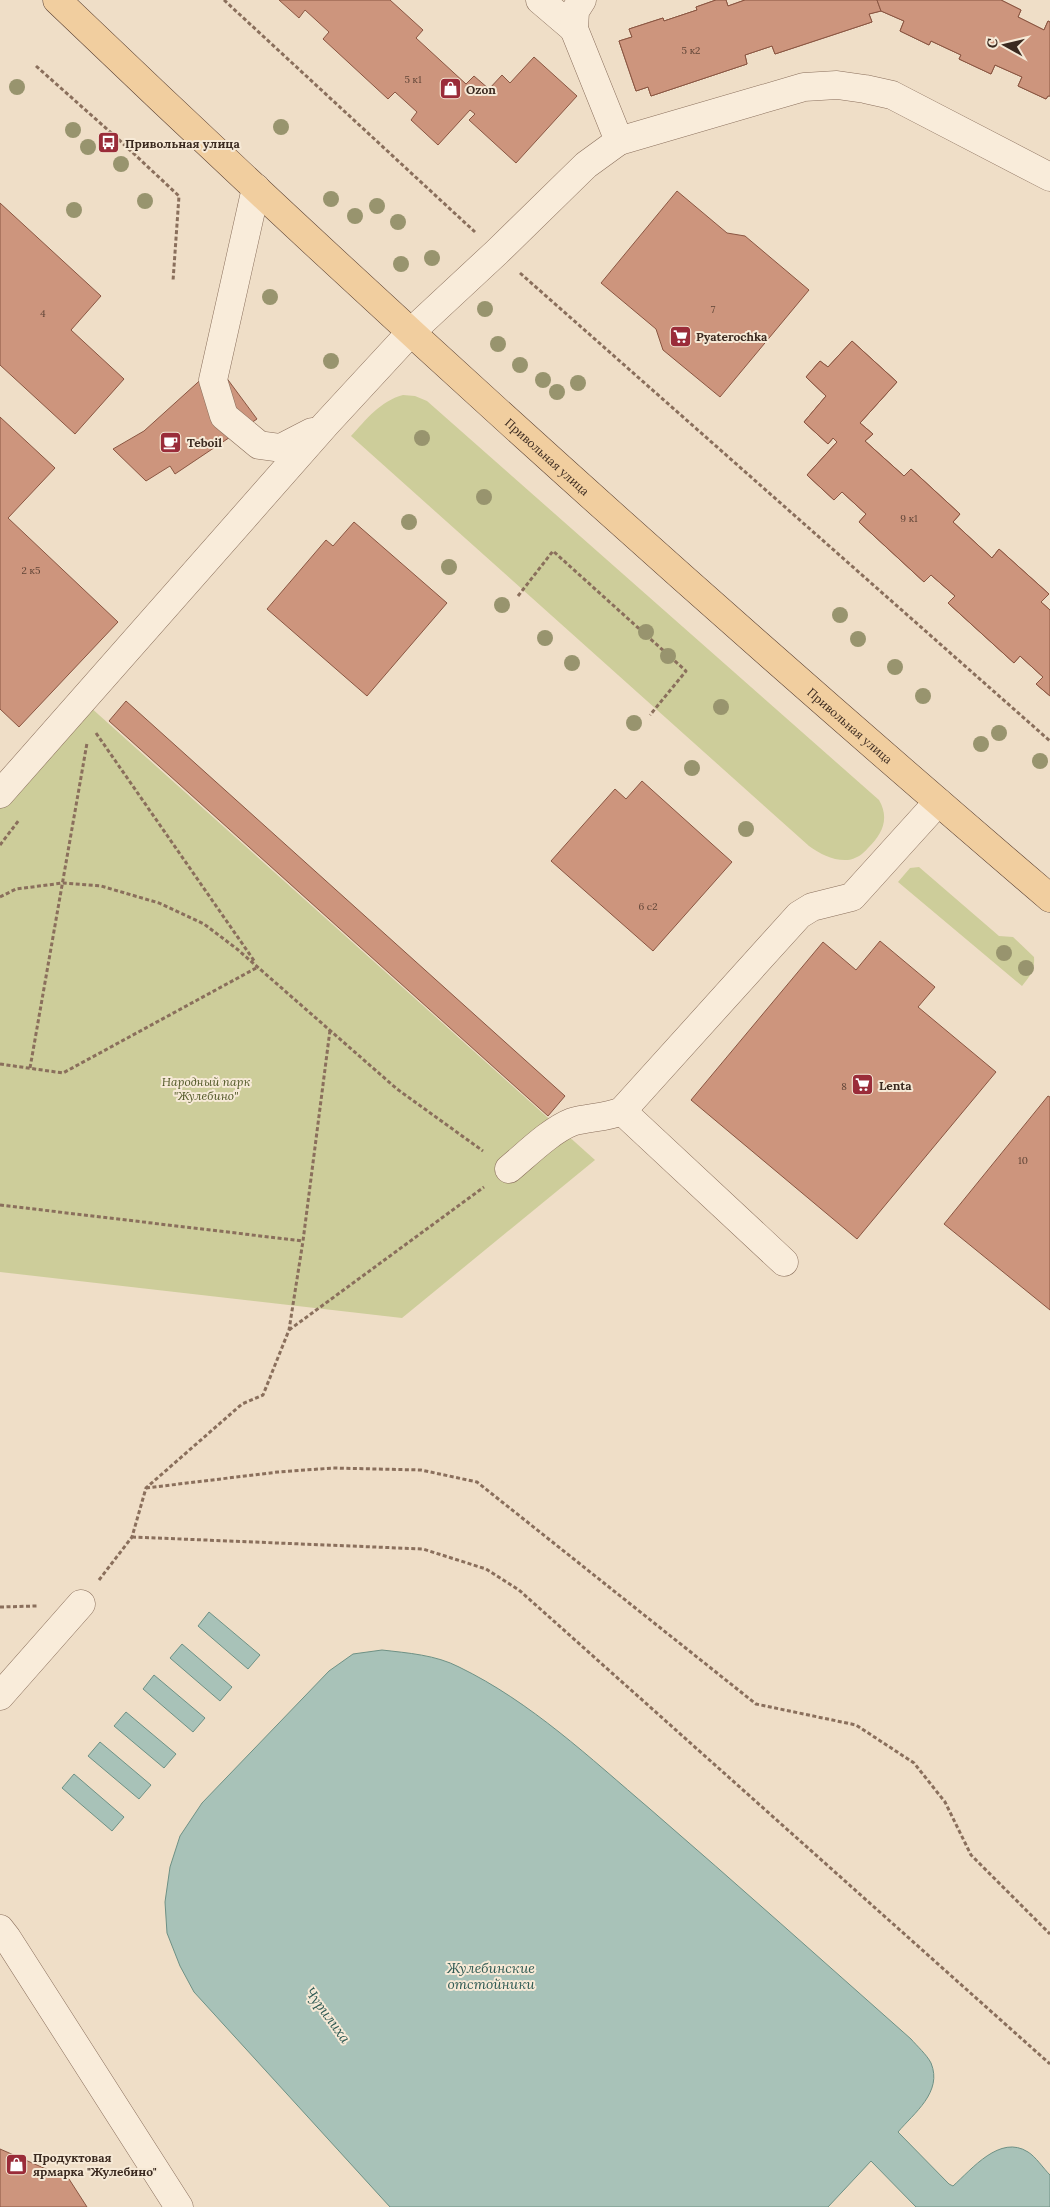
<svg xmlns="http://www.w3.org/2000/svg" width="1050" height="2207" font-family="Lora,serif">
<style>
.green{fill:#cdcd9a}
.water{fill:#a8c2b8;stroke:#6e9185}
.building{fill:#cd957d;stroke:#8a5642}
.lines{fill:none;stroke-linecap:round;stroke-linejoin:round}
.minor-casing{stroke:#8a6f5c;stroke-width:29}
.major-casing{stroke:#583e30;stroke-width:29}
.path{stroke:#8a6f5c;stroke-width:3;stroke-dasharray:4 2.5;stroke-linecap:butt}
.minor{stroke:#f9ecda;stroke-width:28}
.major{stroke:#f1ce9f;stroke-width:28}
.tree{fill:#98946e}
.labels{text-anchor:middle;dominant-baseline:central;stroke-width:4;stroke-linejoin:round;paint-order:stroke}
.number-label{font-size:10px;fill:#604537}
.poi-label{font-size:12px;font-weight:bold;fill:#3b2a20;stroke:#f6e9d6;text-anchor:start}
.street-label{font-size:12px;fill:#3b2a20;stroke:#f6e9d6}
.park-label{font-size:12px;font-style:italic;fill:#505726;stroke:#f6e9d6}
.water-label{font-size:14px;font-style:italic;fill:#2f5a53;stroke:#f6e9d6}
</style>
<rect width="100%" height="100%" fill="#efdec7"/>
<g class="green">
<path d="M403 395 415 396 427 401 879 800C890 819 882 834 868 848 863 854 856 859 848 860 833 861 820 854 809 846L351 436C366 420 380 401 403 395Z"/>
<path d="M89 706 595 1160 402 1318 0 1272V806Z"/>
<path d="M919 867 999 936 1013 937 1034 957C1035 970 1030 976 1022 986L898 882 910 868Z"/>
</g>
<g class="water">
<path d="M209 1612 260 1655 248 1669 198 1626Z"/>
<path d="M182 1644 232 1687 220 1701 170 1658Z"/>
<path d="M382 1650C408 1653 436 1655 459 1667 531 1702 590 1758 650 1809 738 1885 824 1962 911 2039 917 2046 927 2055 931 2063 943 2092 914 2113 898 2132L949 2184 953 2186C972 2169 1000 2134 1028 2152 1036 2157 1043 2168 1050 2175V2207H916L871 2161 828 2207H390L194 1992 180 1966 167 1933 165 1902 170 1867 180 1836 202 1803 329 1671 353 1654Z"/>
<path d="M154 1675 205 1718 193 1732 143 1689Z"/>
<path d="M126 1712 176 1754 164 1768 114 1726Z"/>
<path d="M100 1742 151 1785 139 1799 88 1756Z"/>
<path d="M74 1774 124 1817 112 1831 62 1788Z"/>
</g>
<g class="building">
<path d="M279 0H390L423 30 416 38 466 84 474 76 489 89 502 75 510 83 534 57 577 96 516 163 469 120 475 114 470 110 438 145 411 120 417 112 395 92 388 99 323 39 329 32 305 10 299 18Z"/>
<path d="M716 0H726L728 6 745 0H1001L1021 10 1018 17 1044 30 1048 21 1050 22V96H1048L1046 99 1018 86 1022 77 995 65 991 74 959 59 961 55 931 41 929 45 900 31 904 21 881 11 869 14 872 22 775 54 772 46 745 55 747 64 651 96 648 87 636 91 619 41 632 37 629 29 663 18 664 21 697 10 696 7Z"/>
<path d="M716 0H726L728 6 745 0H877L881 11 869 14 872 22 775 54 772 46 745 55 747 64 651 96 648 87 636 91 619 41 632 37 629 29 663 18 664 21 697 10 696 7Z"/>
<path d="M877 0H1001L1021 10 1018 17 1044 30 1048 21 1050 22V96H1048L1046 99 1018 86 1022 77 995 65 991 74 959 59 961 55 931 41 929 45 900 31 904 21 881 11Z"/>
<path d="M677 191 727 233 745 236 809 290 720 397 663 350 656 329 601 283Z"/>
<path d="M0 203 101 296 71 330 124 379 75 434 0 365Z"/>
<path d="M852 341 897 382 860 423 873 434 865 441 904 476 911 469 922 479 960 514 953 522 992 558 999 549 1049 594 1041 602 1050 610V696L1036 684 1043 677 1020 656 1014 663 948 603 955 596 931 575 924 582 859 522 866 514 842 492 834 500 807 475 837 442 833 438 828 444 804 422 826 396 806 377 820 361 828 367Z"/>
<path d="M852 341 897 382 860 423 873 434 865 441 904 476 911 469 922 479 960 514 953 522 992 558 999 549 1049 594 1041 602 1050 610V696L1036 684 1043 677 1020 656 1014 663 948 603 955 596 931 575 924 582 859 522 866 514 842 492 834 500 807 475 837 442 833 438 828 444 804 422 826 396 806 377 820 361 828 367Z"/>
<path d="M217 365 257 419 175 474 170 466 146 481 113 449 144 431Z"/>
<path d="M0 417 55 468 8 518 118 622 19 727 0 709Z"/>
<path d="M354 522 447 603 367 696 267 609 326 540 333 546Z"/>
<path d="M126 701 565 1096 548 1116 109 721Z"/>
<path d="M642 781 732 862 653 951 551 861 615 789 626 799Z"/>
<path d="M880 941 935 987 918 1007 996 1072 857 1239 691 1100 823 942 856 970Z"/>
<path d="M1048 1096 1050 1097V1310L944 1224Z"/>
<path d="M0 2149 69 2179 87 2207H0Z"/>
</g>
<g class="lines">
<defs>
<g id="minor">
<path d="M540 0 574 29"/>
<path d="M619 141 804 87 837 85 865 89 892 95 1050 177"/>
<path d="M256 188 213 380 224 416 259 445 281 448 312 432"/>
<path d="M0 794 326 424 411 332 497 252 586 165 619 141 574 29 575 11 582 0"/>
<path d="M622 1111 784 1262"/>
<path d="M509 1169C526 1155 551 1130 572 1122 588 1117 606 1118 622 1111L799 915 812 907 852 897 938 802"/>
<path d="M0 1696 81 1604"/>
<path d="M0 1929 7 1938 179 2207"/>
</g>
<g id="major">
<path id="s1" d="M57 0C379 309 711 608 1050 898"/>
</g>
</defs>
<use href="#minor" class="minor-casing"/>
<use href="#major" class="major-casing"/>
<g class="path">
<path d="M224 0 475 232"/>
<path d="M36 66 117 138 179 196 173 281"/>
<path d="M520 273 1050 741"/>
<path d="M518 596 553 551 686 671 650 715"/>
<path d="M96 733 255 962"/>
<path d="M0 845 19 820"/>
<path d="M0 897 16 889 63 883 101 886 159 903 204 924 237 949 397 1089 483 1151"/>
<path d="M0 1064 63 1073 258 967"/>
<path d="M30 1068 87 743"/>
<path d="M0 1205 303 1241"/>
<path d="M289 1330 484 1187"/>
<path d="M146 1488 278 1472 333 1468 421 1470 477 1482 756 1704 856 1725 914 1763 945 1802 971 1855 1050 1934"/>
<path d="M132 1537 423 1549 486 1569 519 1590 1050 2064"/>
<path d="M99 1580 132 1537 146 1488 242 1404 263 1395 289 1330 303 1241 330 1030"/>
<path d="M0 1607 37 1606"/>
</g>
<use href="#minor" class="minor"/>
<use href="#major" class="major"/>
</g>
<g class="tree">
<circle cx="17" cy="87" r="8"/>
<circle cx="281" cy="127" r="8"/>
<circle cx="73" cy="130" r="8"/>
<circle cx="88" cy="147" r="8"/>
<circle cx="121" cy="164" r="8"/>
<circle cx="331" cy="199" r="8"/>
<circle cx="145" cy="201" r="8"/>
<circle cx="377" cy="206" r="8"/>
<circle cx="74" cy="210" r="8"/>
<circle cx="355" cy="216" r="8"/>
<circle cx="398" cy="222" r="8"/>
<circle cx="432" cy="258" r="8"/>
<circle cx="401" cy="264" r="8"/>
<circle cx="270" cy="297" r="8"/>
<circle cx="485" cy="309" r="8"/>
<circle cx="498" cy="344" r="8"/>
<circle cx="331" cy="361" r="8"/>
<circle cx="520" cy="365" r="8"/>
<circle cx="543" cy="380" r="8"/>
<circle cx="578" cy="383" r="8"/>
<circle cx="557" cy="392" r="8"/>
<circle cx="422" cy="438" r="8"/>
<circle cx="484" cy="497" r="8"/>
<circle cx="409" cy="522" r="8"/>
<circle cx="449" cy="567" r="8"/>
<circle cx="502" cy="605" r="8"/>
<circle cx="840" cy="615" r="8"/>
<circle cx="646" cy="632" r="8"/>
<circle cx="545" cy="638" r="8"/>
<circle cx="858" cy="639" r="8"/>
<circle cx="668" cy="656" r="8"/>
<circle cx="572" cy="663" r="8"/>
<circle cx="895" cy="667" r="8"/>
<circle cx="923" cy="696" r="8"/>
<circle cx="721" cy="707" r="8"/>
<circle cx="634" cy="723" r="8"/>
<circle cx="999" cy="733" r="8"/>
<circle cx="981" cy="744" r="8"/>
<circle cx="1040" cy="761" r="8"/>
<circle cx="692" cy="768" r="8"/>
<circle cx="746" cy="829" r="8"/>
<circle cx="1004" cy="953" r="8"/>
<circle cx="1026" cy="968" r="8"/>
</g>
<defs>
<symbol id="shop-square" viewBox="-11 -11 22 22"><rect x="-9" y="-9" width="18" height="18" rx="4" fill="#9a2c39" stroke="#f6e9d6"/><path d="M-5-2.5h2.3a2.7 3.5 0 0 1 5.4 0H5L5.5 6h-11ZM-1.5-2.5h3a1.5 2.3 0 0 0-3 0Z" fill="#fff"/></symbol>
<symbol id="bus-square" viewBox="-11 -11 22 22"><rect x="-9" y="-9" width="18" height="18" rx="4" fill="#9a2c39" stroke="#f6e9d6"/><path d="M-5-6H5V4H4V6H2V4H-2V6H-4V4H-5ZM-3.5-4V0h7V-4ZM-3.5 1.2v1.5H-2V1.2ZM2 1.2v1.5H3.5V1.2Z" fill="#fff"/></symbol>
<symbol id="supermarket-square" viewBox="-11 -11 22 22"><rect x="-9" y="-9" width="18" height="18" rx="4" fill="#9a2c39" stroke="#f6e9d6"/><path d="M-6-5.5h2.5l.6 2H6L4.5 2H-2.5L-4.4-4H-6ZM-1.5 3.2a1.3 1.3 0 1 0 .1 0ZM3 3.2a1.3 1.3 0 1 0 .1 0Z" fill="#fff"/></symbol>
<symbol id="cafe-square" viewBox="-11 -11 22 22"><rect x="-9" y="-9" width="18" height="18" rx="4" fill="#9a2c39" stroke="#f6e9d6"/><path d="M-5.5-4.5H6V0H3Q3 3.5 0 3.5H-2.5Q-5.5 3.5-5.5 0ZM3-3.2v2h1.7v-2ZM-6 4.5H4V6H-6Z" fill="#fff"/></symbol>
</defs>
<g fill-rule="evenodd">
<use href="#shop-square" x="438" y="76" width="25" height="25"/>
<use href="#bus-square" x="96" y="130" width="25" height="25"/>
<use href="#supermarket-square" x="668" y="324" width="25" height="25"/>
<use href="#cafe-square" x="158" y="430" width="25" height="25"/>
<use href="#supermarket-square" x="850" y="1072" width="25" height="25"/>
<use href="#shop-square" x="4" y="2152" width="25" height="25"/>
</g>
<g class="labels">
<g class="number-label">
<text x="691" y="50">5 к2</text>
<text x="413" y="79">5 к1</text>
<text x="713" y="309">7</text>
<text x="43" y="313">4</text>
<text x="909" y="518">9 к1</text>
<text x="31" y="570">2 к5</text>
<text x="648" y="906">6 с2</text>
<text x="844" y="1086">8</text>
<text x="1023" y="1160">10</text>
</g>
<g class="poi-label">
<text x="466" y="89">Ozon</text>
<text x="125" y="143">Привольная улица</text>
<text x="696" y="336">Pyaterochka</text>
<text x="187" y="442">Teboil</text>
<text x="879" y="1085">Lenta</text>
<text x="33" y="2157">Продуктовая<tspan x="33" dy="14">ярмарка "Жулебино"</tspan></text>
</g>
<g class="street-label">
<text stroke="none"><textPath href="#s1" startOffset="670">Привольная улица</textPath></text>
<text stroke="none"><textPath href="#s1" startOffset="1075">Привольная улица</textPath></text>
</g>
<g class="park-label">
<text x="206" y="1081">Народный парк<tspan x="206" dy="14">"Жулебино"</tspan></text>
</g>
<g class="water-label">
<text x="491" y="1968">Жулебинские<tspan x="491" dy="16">отстойники</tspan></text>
<text transform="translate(328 2015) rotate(54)">Чурилиха</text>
</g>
</g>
<g transform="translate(1005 45) rotate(278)" stroke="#f6e9d6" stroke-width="4" paint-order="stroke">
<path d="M0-4L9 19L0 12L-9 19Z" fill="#3b2a20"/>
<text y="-8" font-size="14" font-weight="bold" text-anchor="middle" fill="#3b2a20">С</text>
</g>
</svg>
